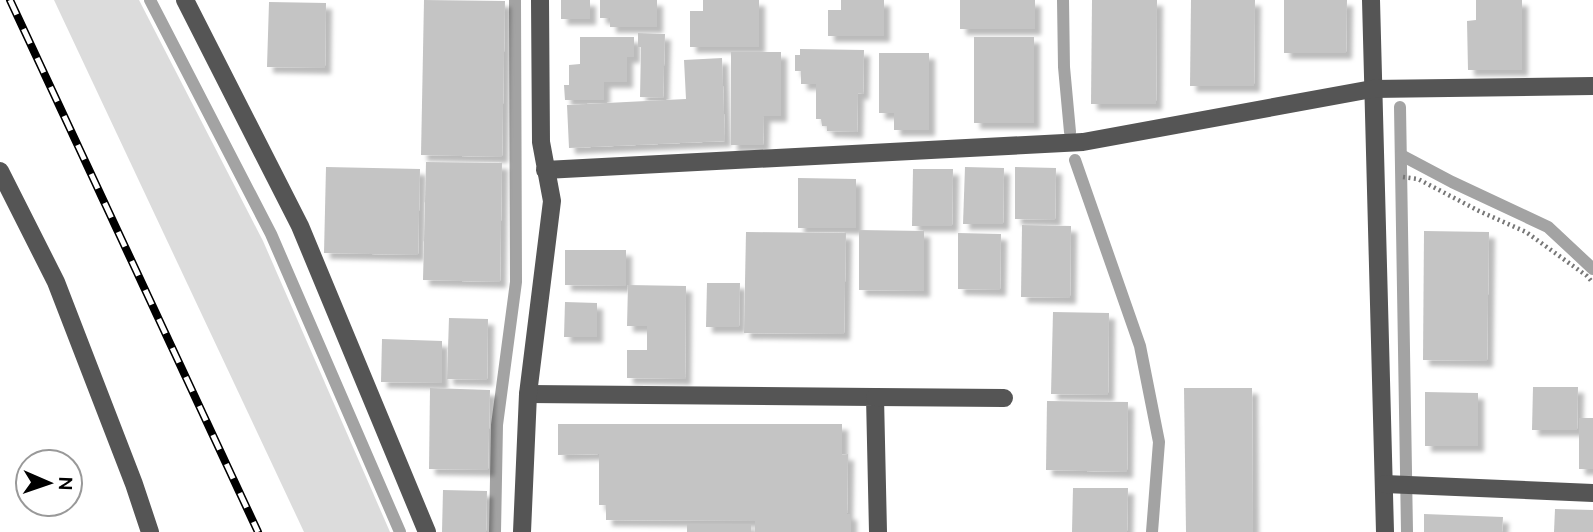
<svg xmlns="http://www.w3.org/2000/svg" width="1593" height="532" font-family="Ubuntu,sans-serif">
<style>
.green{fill:#dcdcdc}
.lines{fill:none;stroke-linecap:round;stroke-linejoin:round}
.stream{stroke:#a3a3a3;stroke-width:12}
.building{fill:#c4c4c4;filter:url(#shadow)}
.path{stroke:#777;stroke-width:4.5;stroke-dasharray:2 3.5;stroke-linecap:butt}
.minor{stroke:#555;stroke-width:18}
.rail-casing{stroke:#000;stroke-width:8}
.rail{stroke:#fff;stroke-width:5;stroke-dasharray:16;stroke-linecap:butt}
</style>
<defs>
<filter id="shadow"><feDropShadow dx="6" dy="6" stdDeviation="2" flood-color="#0004"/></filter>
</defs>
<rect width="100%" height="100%" fill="#fff"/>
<path class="green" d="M54 0H139L263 241 390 532H304Z"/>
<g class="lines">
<g class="stream">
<path d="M150 0 271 234 400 532"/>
<path d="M1063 0 1064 67 1070 132"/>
<path d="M1400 107 1407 532"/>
<path d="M1401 155 1452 182 1548 227 1593 269"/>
<path d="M1075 160 1140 346 1159 442 1152 532"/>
<path d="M495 532 497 425 516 282 515 0"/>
</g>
</g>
<g class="building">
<path d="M424 0 505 1 502 157 421 155Z"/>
<rect x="561" y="0" width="29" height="19"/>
<path d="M600 0H657V27H610V18H600Z"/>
<path d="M703 0H759V47H690V11H703Z"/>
<path d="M841 0H884V36H828V10H841Z"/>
<rect x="960" y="0" width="75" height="29"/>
<path d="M1092 0H1157L1156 104H1091Z"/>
<path d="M1191 0H1255L1254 86H1190Z"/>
<path d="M1284 0H1347L1346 53H1284Z"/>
<path d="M1476 0H1522V70H1468L1467 21 1476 20Z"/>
<path d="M269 2 326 3 325 68 267 67Z"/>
<path d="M638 33 665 34 663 98 640 97 641 47H638Z"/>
<path d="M580 37H634V57H627V82H604V100H565L564 85H569V65L580 64Z"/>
<rect x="974" y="37" width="60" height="86"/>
<path d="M800 49 864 50 863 94 858 93 857 132 827 131V126H822L821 119H816V84H801V71H795V55H800Z"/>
<path d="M731 52H781V116H764L763 145H731Z"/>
<path d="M879 53H929V130H894V113H879Z"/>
<path d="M722 58 725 141 569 148 567 105 686 99 684 60Z"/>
<path d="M426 162 502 163 500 282 423 280Z"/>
<path d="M326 167 420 169 418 255 324 253Z"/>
<path d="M965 167 1004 168 1003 224H963Z"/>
<path d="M1015 167 1056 168 1055 220 1015 219Z"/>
<path d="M913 169H953L952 226H912Z"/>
<path d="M798 178 856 179V228H798Z"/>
<path d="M1022 225 1071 226 1070 298 1021 297Z"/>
<path d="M859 230 924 231V291L859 290Z"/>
<path d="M1424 231 1489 232 1487 361 1423 360Z"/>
<path d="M746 232 846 233 844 334 744 333Z"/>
<path d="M958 233 1001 234 1000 290 958 289Z"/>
<path d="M565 250H626V286L565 285Z"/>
<path d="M707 283H740L739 327H706Z"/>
<path d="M628 285 686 286 685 379 627 378V350H647V326H627Z"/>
<path d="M565 302 597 303V337H564Z"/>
<path d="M1053 312 1109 313 1108 395 1051 394Z"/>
<path d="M449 318 488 319 487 380 447 379Z"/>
<path d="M382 339 442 341V383L381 382Z"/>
<path d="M1533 387H1578L1577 430H1532Z"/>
<path d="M430 388 490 390 488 470 429 469Z"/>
<path d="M1184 388H1252L1253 532H1186Z"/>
<path d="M1425 392 1478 393V446H1425Z"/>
<path d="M1047 401 1128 402 1127 472 1046 470Z"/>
<rect x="1579" y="418" width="14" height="51"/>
<path d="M558 424H842V455L848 454 847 514H851V532H755V521L606 520V505H599V454L558 455Z"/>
<path d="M1073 488H1128L1127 532H1072Z"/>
<path d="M443 490 487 491 486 532H442Z"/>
<path d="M1555 509 1593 510V532H1554Z"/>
<path d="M1424 514 1503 517 1502 532H1424Z"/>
<rect x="687" y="524" width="64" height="8"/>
</g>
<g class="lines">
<path class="path" d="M1403 177 1418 179 1479 211 1526 232 1587 276 1593 283"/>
<g class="minor">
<path d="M185 0 300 226 427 532"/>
<path d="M1371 0 1385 532"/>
<path d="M545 170 1083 142 1372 89 1593 86"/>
<path d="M0 171 56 282 134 484 150 532"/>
<path d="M528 394 875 397 878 532"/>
<path d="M875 397 1004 398"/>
<path d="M1385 484 1593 493"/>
<path d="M522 532 528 394 552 201 541 142 540 0"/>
</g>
<defs>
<path id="rail" d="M10 0 258 532"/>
</defs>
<use href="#rail" class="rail-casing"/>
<use href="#rail" class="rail"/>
</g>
<g transform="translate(49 483) rotate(92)"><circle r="33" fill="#ffffff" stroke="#999999" stroke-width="2"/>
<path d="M0-5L12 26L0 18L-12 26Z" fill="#000000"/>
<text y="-10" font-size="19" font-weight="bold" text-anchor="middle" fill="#000000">N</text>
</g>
</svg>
